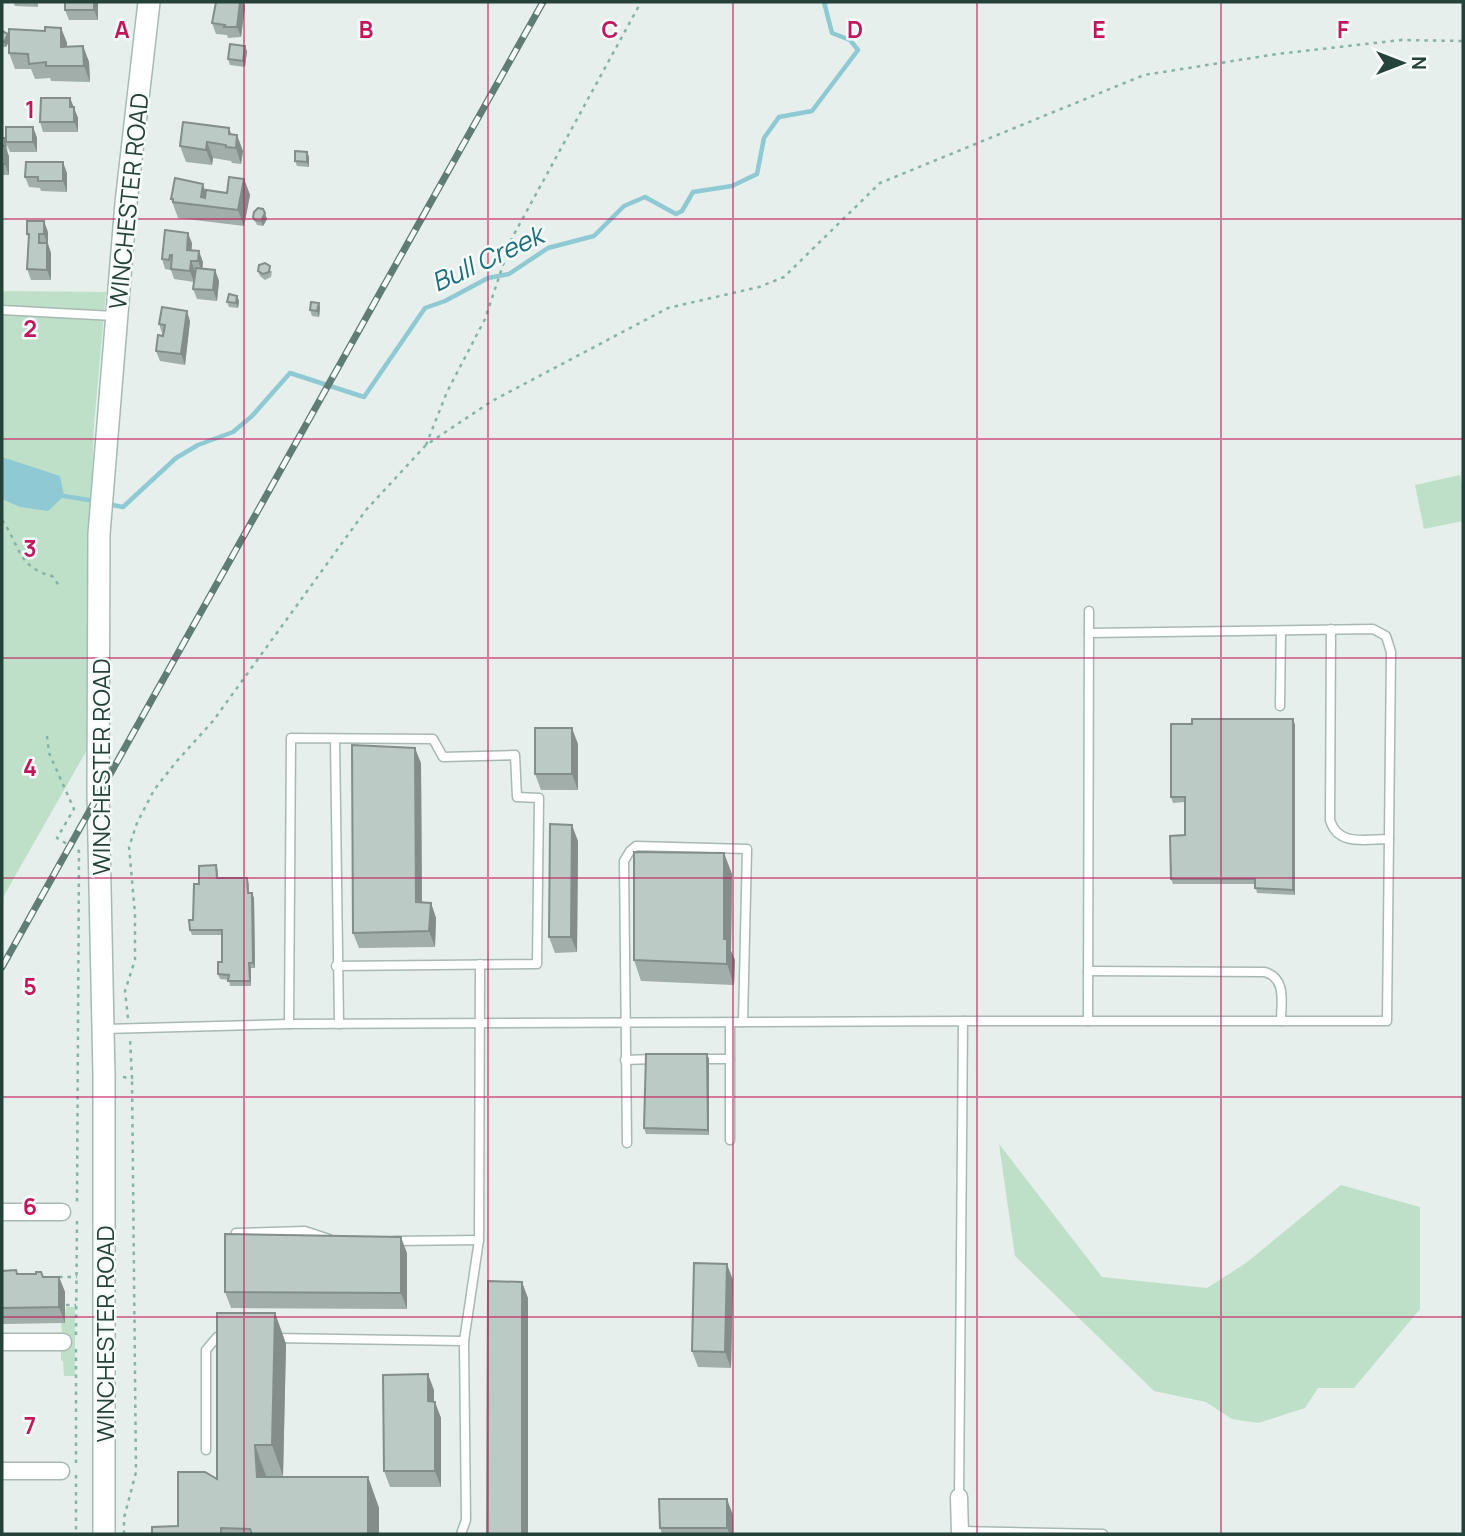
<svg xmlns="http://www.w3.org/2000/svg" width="1465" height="1536" font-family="Manrope,sans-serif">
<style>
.green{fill:#bfe0c8}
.water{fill:#8ec9d4}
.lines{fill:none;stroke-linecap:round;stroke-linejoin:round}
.stream{stroke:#8ec9d4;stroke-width:4.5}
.lane-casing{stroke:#a8b8b2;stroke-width:11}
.street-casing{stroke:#a8b8b2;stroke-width:19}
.secondary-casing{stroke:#a4bbb3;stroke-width:24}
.path{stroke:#86b3a5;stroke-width:2.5;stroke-dasharray:3.5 5;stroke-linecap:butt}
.lane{stroke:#fff;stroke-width:8}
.street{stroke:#fff;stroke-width:16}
.secondary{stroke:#fff;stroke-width:21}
.rail-casing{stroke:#5f7d75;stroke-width:7}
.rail{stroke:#f7fbf9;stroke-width:4.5;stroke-dasharray:13;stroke-linecap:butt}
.wall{fill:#a1aea9}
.shaded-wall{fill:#838d89}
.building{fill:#bbcac4;stroke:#838d89;stroke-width:2}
.grid{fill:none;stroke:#c2185b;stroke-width:2;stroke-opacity:0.55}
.labels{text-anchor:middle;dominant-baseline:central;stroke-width:5;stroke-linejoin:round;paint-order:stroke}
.street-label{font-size:24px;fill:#24423a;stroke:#f7fbf9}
.water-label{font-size:26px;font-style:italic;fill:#1c6f80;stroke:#f7fbf9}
.grid-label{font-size:23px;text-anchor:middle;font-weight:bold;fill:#c2185b;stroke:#f7fbf9;stroke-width:5;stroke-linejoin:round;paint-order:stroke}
</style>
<rect width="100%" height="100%" fill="#e6efeb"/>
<g class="green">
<path d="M2 291 106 292 94 426 90 529 88 748 2 899Z"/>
<path d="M1460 475 1463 491V521L1424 529 1415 485Z"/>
<path d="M999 1144 1102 1277 1207 1288 1246 1263 1341 1185 1420 1207V1309L1354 1388H1318L1305 1408 1258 1423 1232 1419 1206 1402 1154 1391 1015 1256Z"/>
<path d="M66 1307H75V1376H64L63 1361 61 1360V1351L64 1350 61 1323H64Z"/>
</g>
<path class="water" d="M2 457 60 476 64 496 48 511 20 507 2 499Z"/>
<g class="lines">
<g class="stream">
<path d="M64 496 95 501"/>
<path d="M107 504 123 507 176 458 198 445 233 432 252 416 290 373 364 397 425 308 445 301 488 278 509 274 548 248 594 236 624 206 645 197 676 214 682 211 693 192 732 186 757 174 764 138 779 117 812 111 858 50 850 40 832 33 824 2H827"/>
</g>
<defs>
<g id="lane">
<path d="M2 310 114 316"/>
<path d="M1331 629 1330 820C1338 847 1366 839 1389 839"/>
<path d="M1280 706 1281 631"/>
<path d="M335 739 339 1024"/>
<path d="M1088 971 1265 972C1287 979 1281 1002 1281 1021"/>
<path d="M963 1021H1387L1391 652 1386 636 1373 629 1089 633"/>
<path d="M1088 1021 1089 611"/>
<path d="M289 1024 291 738 433 739 443 757 515 755 517 797 539 798 537 964 336 966"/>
<path d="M104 1029 289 1024 963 1021 959 1497"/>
<path d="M698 1059H730"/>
<path d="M625 1060 653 1059"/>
<path d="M730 1140V1023"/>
<path d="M627 1143 624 861 630 851 636 846 747 849 743 1022"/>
<path d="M236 1233 305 1231 329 1239"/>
<path d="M394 1241 479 1240"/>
<path d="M275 1338 464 1341"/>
<path d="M206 1450V1350L217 1337H227"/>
<path d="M960 1531 1103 1534"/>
<path d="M461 1534 466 1520 464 1341 479 1240 480 964"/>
</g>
<g id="street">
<path d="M2 1212H62"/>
<path d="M2 1342H63"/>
<path d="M2 1471H61"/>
<path d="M959 1497 960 1534"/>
</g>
<path id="secondary" d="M104 1534V1076L98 793 99 534 126 203 149 2"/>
</defs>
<use href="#lane" class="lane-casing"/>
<use href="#street" class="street-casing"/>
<use href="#secondary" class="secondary-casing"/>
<g class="path">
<path d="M426 445 447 392 485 319 512 238 641 2"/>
<path d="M2 520C20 545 17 567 52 576L60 587"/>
<path d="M47 736 49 753 74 809 57 838 79 851 77 1205"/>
<path d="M128 1018 125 991 135 960V914L129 847 137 823 154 790 176 762 213 721 366 510 426 445 492 401 668 308 759 287 784 277 880 183 1144 75 1277 54 1401 40 1463 41"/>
<path d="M123 1077 132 1078 130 1038"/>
<path d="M59 1277H77"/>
<path d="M66 1305H76"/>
<path d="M76 1335 77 1219"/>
<path d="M76 1349V1468"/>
<path d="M76 1475V1534"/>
<path d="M124 1534V1518L136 1472 132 1078"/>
</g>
<use href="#lane" class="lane"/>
<use href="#street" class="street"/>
<use href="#secondary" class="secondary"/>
<defs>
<path id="rail" d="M2 967 543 2"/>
</defs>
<use href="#rail" class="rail-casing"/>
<use href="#rail" class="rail"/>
</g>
<g class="wall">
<path d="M13 2H38V7L15 6Z"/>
<path d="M98 2V20H69L65 10Z"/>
<path d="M216 2H243L245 6 241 37 228 38 227 35 216 34 212 23Z"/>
<path d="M61 28 67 43 66 47 83 46 89 62 90 82 51 81 50 78 35 79 31 69H15L9 53V41L6 47H2V31L9 38Z"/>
<path d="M247 51 245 67 230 65 228 59Z"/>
<path d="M70 98 78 118V132H43L40 122Z"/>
<path d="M33 127 37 138V152H10L7 145 9 175H2V138H5Z"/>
<path d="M229 128 232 135 243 151 241 164 232 163 231 161 213 158 212 165 186 162 180 146Z"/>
<path d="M307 152 309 157V167L297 166 295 161Z"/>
<path d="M67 173V192L41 191 40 188 29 187 25 177Z"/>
<path d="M244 179 250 195 244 226 178 218 177 215 171 199 206 194 227 193Z"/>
<path d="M253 217 267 219 263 226 257 225Z"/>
<path d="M48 232V244L51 253V280H31L27 269 29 239 27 234Z"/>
<path d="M192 243 191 250 203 262 202 269 215 270 219 281 217 301 197 299 193 289 194 282 174 279 171 270 165 269 162 259Z"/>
<path d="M258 271H272L271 277 265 280 260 276Z"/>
<path d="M237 296 239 301 238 308 229 307 227 302Z"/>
<path d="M319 303 320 308 319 317 312 316 310 310Z"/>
<path d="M190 321 185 365 160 361 156 351 163 336 159 324Z"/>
<path d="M1293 719 1295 725V895L1257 893 1255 884H1173L1171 879 1185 835V802L1173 803 1171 797 1192 724Z"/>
<path d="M578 744V790H541L535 774Z"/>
<path d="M421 763 422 902 431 903 436 918 435 947 359 948 353 933Z"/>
<path d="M578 841 577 952 555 953 549 937Z"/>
<path d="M216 865 218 871V878H247L249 884V893L254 898 255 968H251V986H230L229 980 220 979 218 974 222 962V935H192L190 930 193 920 199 884Z"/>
<path d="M732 874 731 951 735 960 734 985 641 981 634 960Z"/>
<path d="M707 1054 709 1059V1135L646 1134 644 1128Z"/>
<path d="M407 1253V1309L231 1308 225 1292Z"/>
<path d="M2 1271 18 1274 43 1277H59L65 1292V1323L2 1324Z"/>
<path d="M733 1280 731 1368 698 1367 692 1351Z"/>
<path d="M275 1313 286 1344 283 1476H266L368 1477 379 1508V1534H152L178 1526 217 1479Z"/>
<path d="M434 1390V1402L441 1418V1487H390L384 1471Z"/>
<path d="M733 1515V1534H662L660 1528Z"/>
</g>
<g class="shaded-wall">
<path d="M94 2H98V20L94 10Z"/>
<path d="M240 2H243L245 6 241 37 237 27Z"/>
<path d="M61 28 67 43 66 63 61 47Z"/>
<path d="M8 34 10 40 6 47 4 42Z"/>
<path d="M83 46 89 62 90 82 84 66Z"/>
<path d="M245 46 247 51 245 67 243 61Z"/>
<path d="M70 98 78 118V132L70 107Z"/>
<path d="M33 127 37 138V152L33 142Z"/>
<path d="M237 135 243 151 241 164 236 148Z"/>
<path d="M207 142 213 158 212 165 206 150Z"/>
<path d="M5 146 9 156V175L5 164Z"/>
<path d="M307 152 309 157V167L307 162Z"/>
<path d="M63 162 67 173V192L63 181Z"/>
<path d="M244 179 250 195 244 226 238 210Z"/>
<path d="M203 184 208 200 201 197Z"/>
<path d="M265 213 267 219 263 226 261 221Z"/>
<path d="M44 221 48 232V244L51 253V280L47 270V244L44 234Z"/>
<path d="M188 233 192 243 191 261 187 250Z"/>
<path d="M199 251 203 262 202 272 198 261Z"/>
<path d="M191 261 195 271 194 282 190 271Z"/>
<path d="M215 270 219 281 217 301 213 290Z"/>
<path d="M237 296 239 301 238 308 236 303Z"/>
<path d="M319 303 320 308 319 317 317 311Z"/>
<path d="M187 311 190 321 185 365 181 354Z"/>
<path d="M1293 719 1295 725V895L1293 890Z"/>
<path d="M572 728 578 744V790L572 774Z"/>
<path d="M415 748 421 763 422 918 416 902Z"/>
<path d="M572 825 578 841 577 952 571 937Z"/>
<path d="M724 853 732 874 731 951 735 960 734 985 727 964 724 939Z"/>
<path d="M252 893 254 898 255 968 253 963Z"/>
<path d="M431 903 436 918 435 947 429 931Z"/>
<path d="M249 963 251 968V986L250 981Z"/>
<path d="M707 1054 709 1059V1135L708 1130Z"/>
<path d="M401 1237 407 1253V1309L401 1293Z"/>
<path d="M727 1264 733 1280 731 1368 725 1352Z"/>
<path d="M59 1277 65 1292V1323L59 1307Z"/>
<path d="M522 1282 528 1298V1534H522Z"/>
<path d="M275 1313 286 1344 283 1476 272 1445Z"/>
<path d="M428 1374 434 1390V1417L428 1401Z"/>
<path d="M435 1402 441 1418V1487L435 1471Z"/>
<path d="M255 1445 266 1476 257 1477Z"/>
<path d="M368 1477 379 1508V1534H368Z"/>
<path d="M727 1499 733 1515V1534H730L727 1528Z"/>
</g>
<g class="building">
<rect x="65" y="2" width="29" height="8"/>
<path d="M216 2H240L237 27H224L225 25 212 23Z"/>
<path d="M45 27 61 28V47L83 46 84 66H46V62L29 64 28 54 9 53V29L45 31Z"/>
<path d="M2 31 8 34 4 42H2Z"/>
<path d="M230 44 245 46 243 61 228 59Z"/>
<path d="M41 98H70V107H74V122H40Z"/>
<path d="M183 122 229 128V134L237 135 236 148 226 147V145L207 142 206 150 180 146Z"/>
<rect x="6" y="127" width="27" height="15"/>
<rect x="2" y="138" width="3" height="8"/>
<rect x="2" y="146" width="3" height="18"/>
<path d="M295 151 307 152V162L295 161Z"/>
<path d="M26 162H63V181H38V177H25Z"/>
<path d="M229 177 244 179 238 210 173 202V199H171L175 178 203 184 201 197 205 198 206 190 227 193Z"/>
<path d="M258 208 263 209 265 213 261 221 255 220 253 217 254 212Z"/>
<path d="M27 221H44V234H39V243H47V270L27 269 29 234H27Z"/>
<path d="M165 230 188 233 187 250 199 251 198 261H191L190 271 171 269 172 255H170L169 260 162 259Z"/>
<path d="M265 263 270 266 269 272 263 274 258 271 259 265Z"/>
<path d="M196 268 215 270 213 290 193 289Z"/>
<path d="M229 294 237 296 236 303 227 302Z"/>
<path d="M311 302 319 303 317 311 310 310Z"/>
<path d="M162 307 187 311 181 354 156 351 158 335 163 336 165 325 159 324Z"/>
<path d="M1192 719H1293V890L1255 888V879H1171L1170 836 1185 835V797H1171V724H1192Z"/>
<rect x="535" y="728" width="37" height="46"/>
<path d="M352 745 415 748 416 902 431 903 429 931 353 933Z"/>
<path d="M550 824 572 825 571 937H549Z"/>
<path d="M634 852 724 853V939H727V964L634 960Z"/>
<path d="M216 865 217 878H247L248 893H252L253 963H249L250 981H228L229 975 218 974V962H222V930H190L189 920H193L194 884H199V866Z"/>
<path d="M646 1054H707L708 1130 644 1128Z"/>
<path d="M225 1234 401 1237V1293L225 1292Z"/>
<path d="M694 1263 727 1264 725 1352 692 1351Z"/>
<path d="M16 1270 17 1274H36V1272H41L43 1277H59V1307L2 1308V1271Z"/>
<path d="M488 1281 522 1282V1534H487Z"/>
<path d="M217 1313H275L272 1445H255L257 1477H368V1534H252L250 1529 221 1528V1534H152V1527L178 1526V1472H205L217 1479Z"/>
<path d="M428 1374V1401L435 1402V1471H384L383 1375Z"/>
<path d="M659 1499H727V1528H660Z"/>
</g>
<path class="grid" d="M244 2V1534M488 2V1534M733 2V1534M977 2V1534M1221 2V1534M2 219H1463M2 439H1463M2 658H1463M2 878H1463M2 1097H1463M2 1317H1463"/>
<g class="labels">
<g class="street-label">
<text transform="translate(128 201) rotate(-84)">WINCHESTER ROAD</text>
<text transform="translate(100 767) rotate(-90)">WINCHESTER ROAD</text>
<text transform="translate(104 1334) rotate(-90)">WINCHESTER ROAD</text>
</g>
<g class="water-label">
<text transform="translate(487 258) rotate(-25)">Bull Creek</text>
</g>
</g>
<g class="grid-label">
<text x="122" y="38">A</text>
<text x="366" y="38">B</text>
<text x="610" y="38">C</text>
<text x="855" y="38">D</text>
<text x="1099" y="38">E</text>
<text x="1343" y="38">F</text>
<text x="30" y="118">1</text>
<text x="30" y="337">2</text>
<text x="30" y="557">3</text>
<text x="30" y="776">4</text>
<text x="30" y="995">5</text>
<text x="30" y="1215">6</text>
<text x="30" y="1434">7</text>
</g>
<rect width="1465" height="1536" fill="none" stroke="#24423a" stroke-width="7"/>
<g transform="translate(1402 63) rotate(90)" stroke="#f7fbf9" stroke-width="5" paint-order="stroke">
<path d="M0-5L12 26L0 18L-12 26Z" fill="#24423a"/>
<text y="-10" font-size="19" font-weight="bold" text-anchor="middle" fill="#24423a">N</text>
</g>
</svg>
